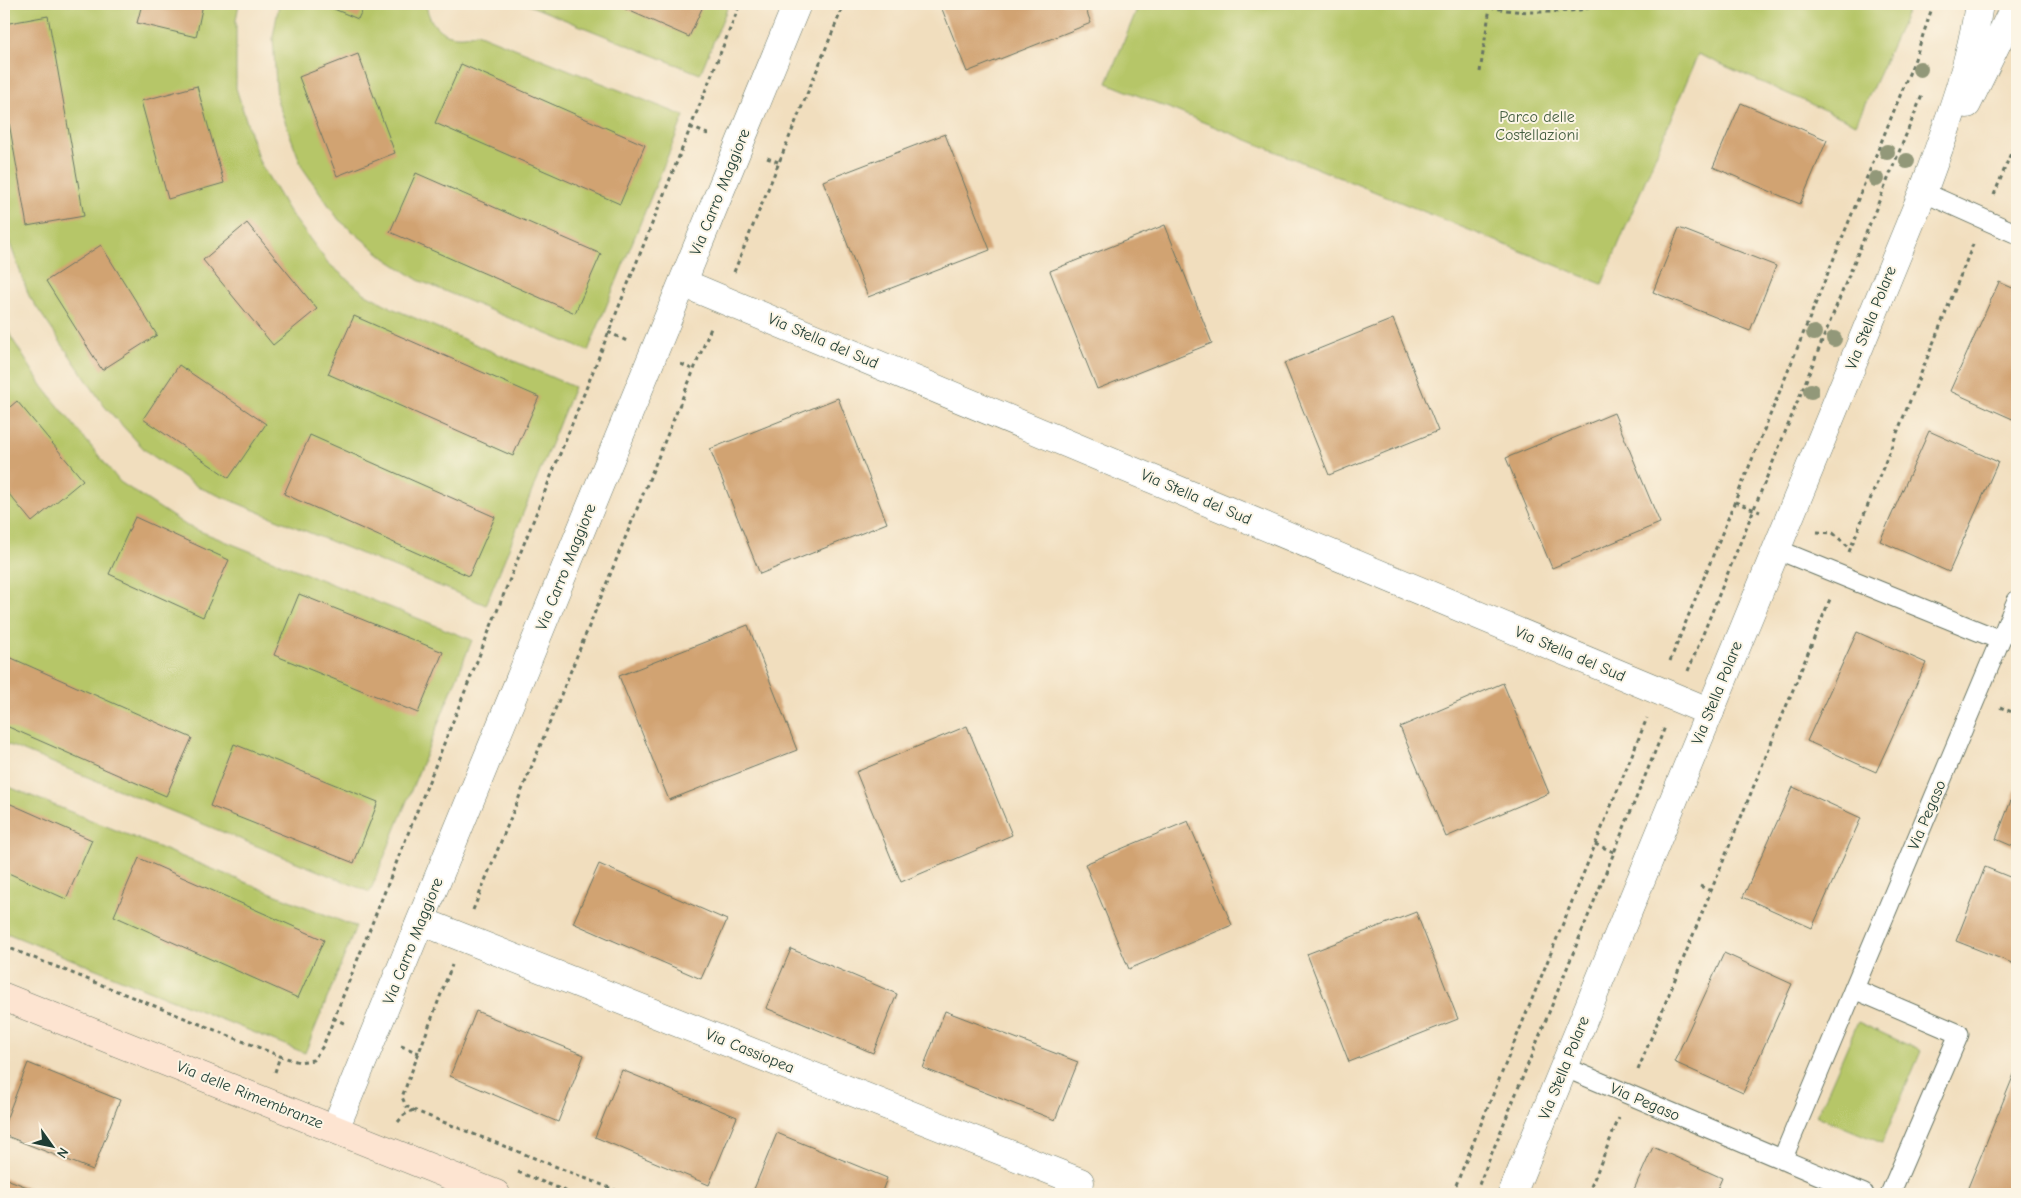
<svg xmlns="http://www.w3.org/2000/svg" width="2021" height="1198" font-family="'Comic Neue',sans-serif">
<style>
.green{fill:#b6c668;stroke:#6a824e}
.building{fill:#d1a372}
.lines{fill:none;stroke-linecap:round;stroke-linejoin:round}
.lane-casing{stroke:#687564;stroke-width:21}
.street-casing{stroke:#687564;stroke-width:29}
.secondary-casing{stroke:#687564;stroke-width:29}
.path{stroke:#687564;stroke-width:3;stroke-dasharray:4 4;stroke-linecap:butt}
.lane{stroke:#fff;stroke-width:19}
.street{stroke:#fff;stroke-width:28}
.secondary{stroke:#fde4d1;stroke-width:28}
.tree{fill:#929879}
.labels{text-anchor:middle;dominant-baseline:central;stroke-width:4;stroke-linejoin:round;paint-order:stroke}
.park-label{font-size:16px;fill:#455f41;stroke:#fcf5e5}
.street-label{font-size:16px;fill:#1f3d34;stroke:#fcf5e5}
</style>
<rect width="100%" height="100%" fill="#fcf5e5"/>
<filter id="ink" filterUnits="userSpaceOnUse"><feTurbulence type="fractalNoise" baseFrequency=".02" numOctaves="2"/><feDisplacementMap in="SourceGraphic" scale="10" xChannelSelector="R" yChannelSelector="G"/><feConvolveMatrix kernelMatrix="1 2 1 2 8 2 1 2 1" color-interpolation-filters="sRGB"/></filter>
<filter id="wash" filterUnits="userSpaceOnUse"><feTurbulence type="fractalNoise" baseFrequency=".0096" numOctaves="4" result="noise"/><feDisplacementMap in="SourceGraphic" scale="20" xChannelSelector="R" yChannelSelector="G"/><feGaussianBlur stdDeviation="1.12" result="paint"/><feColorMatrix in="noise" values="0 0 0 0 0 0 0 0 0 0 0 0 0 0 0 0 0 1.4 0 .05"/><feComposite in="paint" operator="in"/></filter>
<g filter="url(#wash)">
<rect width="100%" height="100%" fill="#f1debe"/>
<g class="green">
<path d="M4 4H239L236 20V88L259 161 288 210 328 263 364 293 394 309 574 387 486 605 198 487 146 451 105 407 29 296 4 227Z"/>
<path d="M279 4H426C430 32 452 42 477 33L684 116 588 351 418 280 385 258 339 220 302 167 277 100 273 37Z"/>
<path d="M526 4H729L700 74Z"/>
<path d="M1139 4H1911L1856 124 1698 54 1602 284 1107 83Z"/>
<path d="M4 321 11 337 43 387 120 482 187 526 472 640 370 892 4 743Z"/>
<path d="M4 785 356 927 305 1053 4 932Z"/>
<path d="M1858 1022 1921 1051 1882 1143 1817 1116Z"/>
</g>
<g id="blocks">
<g class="building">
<path d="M142 4H203L196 37 137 23Z"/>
<path d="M322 4H365L358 19Z"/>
<path d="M614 4H704L689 37Z"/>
<path d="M940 4H1084L1091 23 967 72Z"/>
<path d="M48 16 84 216 27 226 4 94V24Z"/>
<path d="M358 54 395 153 337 176 299 77Z"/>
<path d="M461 64 645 145 620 204 435 123Z"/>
<path d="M197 86 224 183 168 199 141 101Z"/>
<path d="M1741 103 1827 140 1800 204 1713 167Z"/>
<path d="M945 134 990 250 868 297 823 181Z"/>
<path d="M416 173 601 254 575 313 390 232Z"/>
<path d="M247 223 317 309 273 345 203 260Z"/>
<path d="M1165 225 1212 343 1097 389 1050 271Z"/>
<path d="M1679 228 1776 266 1750 331 1653 292Z"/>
<path d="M101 245 157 335 102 370 46 281Z"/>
<path d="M1999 282 2017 290V421L1950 391Z"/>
<path d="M354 316 539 397 513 456 328 374Z"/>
<path d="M1393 319 1438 431 1329 475 1284 363Z"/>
<path d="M179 365 266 424 229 478 143 419Z"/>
<path d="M838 398 887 523 760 574 710 449Z"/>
<path d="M17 401 83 480 32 522 4 488V412Z"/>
<path d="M1614 413 1660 523 1552 568 1506 458Z"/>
<path d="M1929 431 1998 462 1949 572 1880 541Z"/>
<path d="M310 435 495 517 469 576 284 494Z"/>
<path d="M135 517 229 560 203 617 109 574Z"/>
<path d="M299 594 443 652 418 713 274 655Z"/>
<path d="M748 625 797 750 669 800 619 676Z"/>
<path d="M1857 632 1926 663 1876 772 1807 741Z"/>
<path d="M7 656 192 738 166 796 4 725V664Z"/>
<path d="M1503 683 1549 793 1446 837 1400 727Z"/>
<path d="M967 726 1012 835 901 882 856 772Z"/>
<path d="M234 744 378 802 354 863 210 806Z"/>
<path d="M2017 785V848L1996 839Z"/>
<path d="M1793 787 1861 818 1812 928 1743 897Z"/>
<path d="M4 801 92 840 66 899 4 871Z"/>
<path d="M1188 821 1232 925 1129 969 1085 864Z"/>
<path d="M139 858 324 940 298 998 114 916Z"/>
<path d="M599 864 727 920 701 979 573 923Z"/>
<path d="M1985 867 2017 880V965L1956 941Z"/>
<path d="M1416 912 1458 1019 1349 1062 1307 954Z"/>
<path d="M791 949 897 994 873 1053 766 1008Z"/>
<path d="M1724 953 1792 984 1743 1093 1674 1062Z"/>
<path d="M476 1011 584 1055 558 1122 450 1076Z"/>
<path d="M945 1011 1078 1062 1055 1120 923 1068Z"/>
<path d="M28 1063 120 1100 93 1170 4 1135V1125Z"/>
<path d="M2017 1067V1194H1977L1967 1190Z"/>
<path d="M622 1070 737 1117 709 1185 595 1137Z"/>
<path d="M777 1133 887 1178 881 1194H752Z"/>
<path d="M1653 1147 1722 1178 1715 1194H1632Z"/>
<path d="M4 1178 45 1194H4Z"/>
</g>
</g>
</g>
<g filter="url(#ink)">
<use href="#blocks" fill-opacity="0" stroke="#687564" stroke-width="1"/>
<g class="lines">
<defs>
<g id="lane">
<path d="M1923 192 2017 234"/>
<path d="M1776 549 2000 640"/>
<path d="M1854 989 1959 1034 1890 1194"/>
<path d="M1564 1067 1864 1194"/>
<path d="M1782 1160 2017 600"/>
</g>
<g id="street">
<path d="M1967 104 2016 4"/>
<path d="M683 283 1710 712"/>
<path d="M421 921 1080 1182"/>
<path d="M335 1129 797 4"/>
<path d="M1512 1194 1923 192C1945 131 1970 69 1979 4"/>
</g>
<path id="secondary" d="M4 997 496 1194"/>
</defs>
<use href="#lane" class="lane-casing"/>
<use href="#street" class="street-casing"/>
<use href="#secondary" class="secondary-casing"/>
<g class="path">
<path d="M1483 4C1504 14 1555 13 1579 10 1586 9 1594 6 1601 4"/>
<path d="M1480 72 1490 7"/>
<path d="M690 127 710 135"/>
<path d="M767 158 778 162"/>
<path d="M1994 195 2017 138"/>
<path d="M734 272 844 4"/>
<path d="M608 332 627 341"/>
<path d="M681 364 694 370"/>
<path d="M1735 502 1760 512"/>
<path d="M1817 532 1833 533 1850 548"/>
<path d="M1849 552 1974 242"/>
<path d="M1670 661 1915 59 1932 8 1931 4"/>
<path d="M1688 671 1923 93"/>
<path d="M2000 707 2017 714"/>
<path d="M1595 844 1616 853"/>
<path d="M1700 886 1711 891"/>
<path d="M473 910 711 328"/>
<path d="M4 946 280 1056 299 1062 313 1060 323 1046 740 4"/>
<path d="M333 1018 346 1024"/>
<path d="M401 1046 419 1053"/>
<path d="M1638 1070 1830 599"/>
<path d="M275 1072 280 1056"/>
<path d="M413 1110 625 1194"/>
<path d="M398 1122 404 1115 413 1110 406 1106 402 1097 452 965"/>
<path d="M518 1172 573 1194"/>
<path d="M1456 1185 1647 718"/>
<path d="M1476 1192 1665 727"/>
<path d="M1588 1194 1619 1118"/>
</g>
<use href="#lane" class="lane"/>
<use href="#street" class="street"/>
<use href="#secondary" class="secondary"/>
</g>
<g class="tree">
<circle cx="1920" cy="69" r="8"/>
<circle cx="1887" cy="152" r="8"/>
<circle cx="1907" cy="161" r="8"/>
<circle cx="1876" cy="179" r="8"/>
<circle cx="1814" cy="333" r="8"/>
<circle cx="1834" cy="339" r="8"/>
<circle cx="1811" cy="391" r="8"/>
</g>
</g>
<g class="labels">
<g class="park-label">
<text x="1537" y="117">Parco delle<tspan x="1537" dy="18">Costellazioni</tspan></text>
</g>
<g class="street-label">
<text transform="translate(720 192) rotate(-68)">Via Carro Maggiore</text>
<text transform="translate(1871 318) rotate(-68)">Via Stella Polare</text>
<text transform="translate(823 341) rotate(23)">Via Stella del Sud</text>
<text transform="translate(1196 497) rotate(23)">Via Stella del Sud</text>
<text transform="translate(566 567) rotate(-68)">Via Carro Maggiore</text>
<text transform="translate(1570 654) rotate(23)">Via Stella del Sud</text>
<text transform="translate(1717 693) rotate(-68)">Via Stella Polare</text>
<text transform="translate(1927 815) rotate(-67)">Via Pegaso</text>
<text transform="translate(413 941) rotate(-68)">Via Carro Maggiore</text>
<text transform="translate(750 1051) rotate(22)">Via Cassiopea</text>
<text transform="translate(1564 1068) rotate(-68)">Via Stella Polare</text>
<text transform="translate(250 1095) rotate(22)">Via delle Rimembranze</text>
<text transform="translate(1645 1102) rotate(23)">Via Pegaso</text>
</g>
</g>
<rect width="2021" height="1198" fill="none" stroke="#fcf5e5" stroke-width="20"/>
<g transform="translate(52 1146) rotate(123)" stroke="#fcf5e5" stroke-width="4" paint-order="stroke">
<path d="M0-4L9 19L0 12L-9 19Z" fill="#1f3d34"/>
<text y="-8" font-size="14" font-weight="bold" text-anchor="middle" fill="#1f3d34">N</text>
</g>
</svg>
